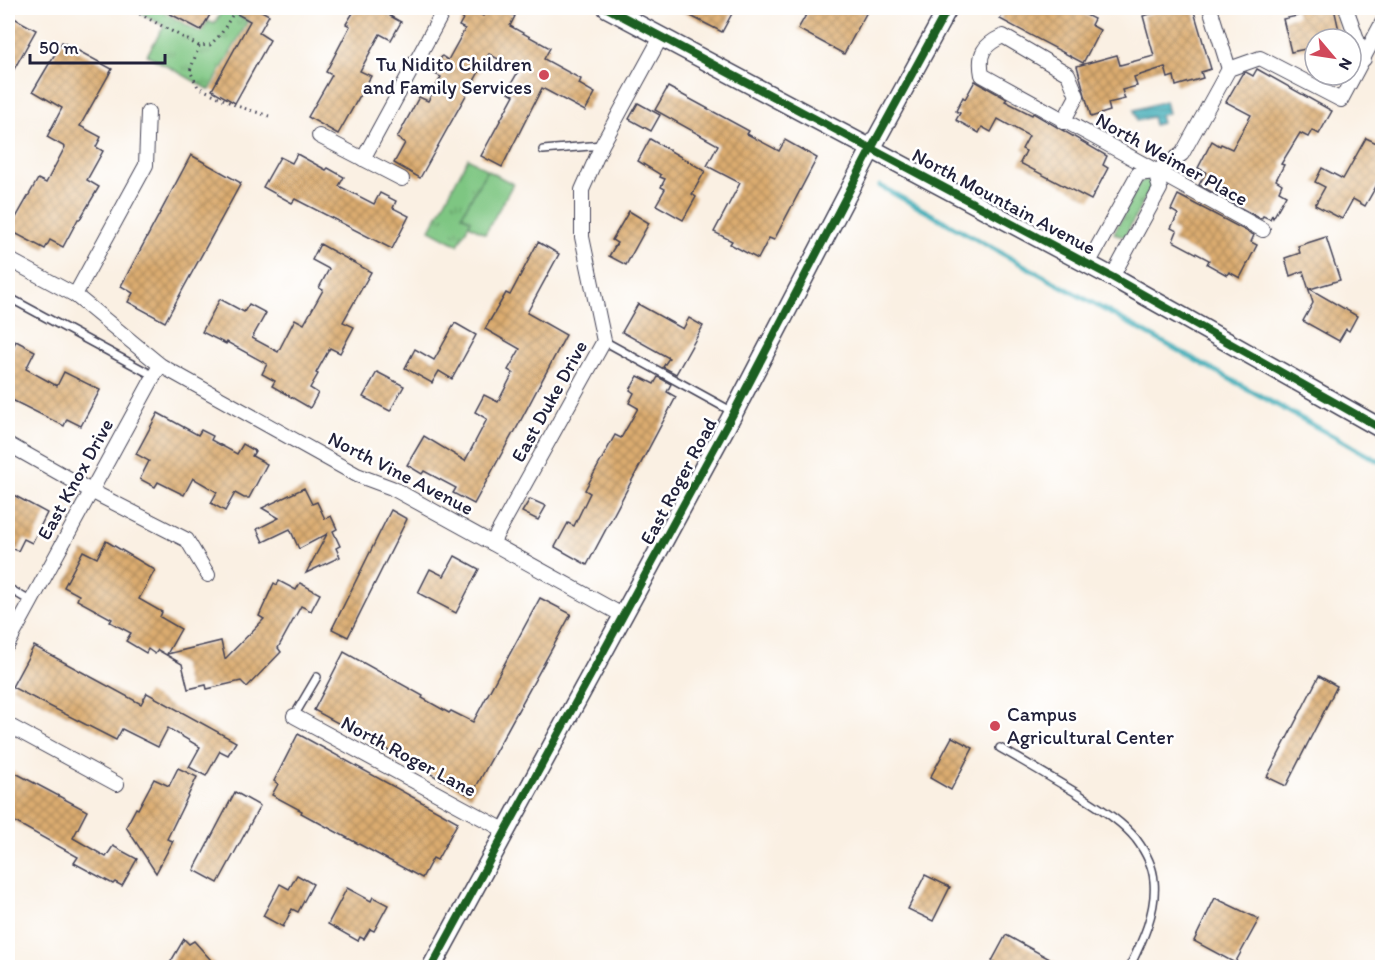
<svg xmlns="http://www.w3.org/2000/svg" width="1390" height="975" font-family="Itim,sans-serif">
<style>
.grass{fill:url(#grass-tufts);stroke:#50745e;stroke-width:1.5}
.pitch{fill:#7ec682;stroke:#50745e;stroke-width:1.5}
.water{fill:url(#water-rules);stroke:#2e6678;stroke-width:1.5}
.lines{fill:none;stroke-linecap:round;stroke-linejoin:round}
.stream{stroke:#3aabb6;stroke-width:5}
.building{fill:url(#building-cross-hatch)}
.service-casing{stroke:#424154;stroke-width:10}
.minor-casing{stroke:#424154;stroke-width:16}
.tertiary-casing{stroke:#424154;stroke-width:21}
.path{stroke:#424154;stroke-width:3;stroke-dasharray:1.5 4.5;stroke-linecap:butt}
.service{stroke:#fff;stroke-width:7}
.minor{stroke:#fff;stroke-width:14}
.tertiary{stroke:#fff;stroke-width:18}
.cycleway-casing{stroke:#fff;stroke-width:11}
.cycleway{stroke:#1b5e20;stroke-width:8}
.poi-dot{fill:#d1495b;stroke:#fff;stroke-width:2}
.labels{text-anchor:middle;dominant-baseline:central;stroke-width:5;stroke-linejoin:round;paint-order:stroke}
.poi-label{font-size:20px;fill:#22223b;stroke:#fff;text-anchor:end}
.street-label{font-size:20px;fill:#22223b;stroke:#fff}
</style>
<defs>
<pattern id="grass-tufts" width="24" height="20" patternUnits="userSpaceOnUse" patternTransform="scale(1.5)"><rect width="24" height="20" fill="#7ec682"/><path d="M3 7l-1-3M5 7V3M7 7l1-3M15 17l-1-3M17 17v-4M19 17l1-3" fill="none" stroke="#67a06c"/></pattern>
<pattern id="water-rules" width="6" height="5" patternUnits="userSpaceOnUse" patternTransform="scale(1.5)"><rect width="6" height="5" fill="#3aabb6"/><path d="M0 2.5h6" fill="none" stroke="#308b95"/></pattern>
<pattern id="building-cross-hatch" width="8" height="8" patternUnits="userSpaceOnUse" patternTransform="scale(1.5)"><rect width="8" height="8" fill="#dbac70"/><path d="M0 0l8 8M0 8l8-8" fill="none" stroke="#b18c5d"/></pattern>
</defs>
<rect width="100%" height="100%" fill="#fff"/>
<filter id="ink" filterUnits="userSpaceOnUse"><feTurbulence type="fractalNoise" baseFrequency=".0167" numOctaves="2"/><feDisplacementMap in="SourceGraphic" scale="12" xChannelSelector="R" yChannelSelector="G"/><feConvolveMatrix kernelMatrix="1 2 1 2 8 2 1 2 1" color-interpolation-filters="sRGB"/></filter>
<filter id="wash" filterUnits="userSpaceOnUse"><feTurbulence type="fractalNoise" baseFrequency=".008" numOctaves="4" result="noise"/><feDisplacementMap in="SourceGraphic" scale="24" xChannelSelector="R" yChannelSelector="G"/><feGaussianBlur stdDeviation="1.35" result="paint"/><feColorMatrix in="noise" values="0 0 0 0 0 0 0 0 0 0 0 0 0 0 0 0 0 1.4 0 .05"/><feComposite in="paint" operator="in"/></filter>
<g filter="url(#wash)">
<rect width="100%" height="100%" fill="#faf0e3"/>
<g class="grass">
<path d="M133 8H156L201 33 208 21 214 24 224 8 248 21 210 90 147 55 164 26Z"/>
<path d="M468 158 487 170 462 215 471 220 458 245 430 230Z"/>
<path d="M1145 180H1150L1151 187 1125 236H1119L1114 233 1140 182Z"/>
</g>
<path class="pitch" d="M487 170 513 184 485 234 469 225 471 220 462 215Z"/>
<path class="water" d="M1165 101 1168 113 1160 115 1162 123 1154 125 1152 117 1137 121 1134 110Z"/>
<g class="lines">
<path class="stream" d="M880 186 1382 463"/>
</g>
<g id="blocks">
<g class="building">
<path d="M159 8H214L201 30Z"/>
<path d="M226 8H256L269 15 259 33 270 40 235 103 212 90 250 21Z"/>
<path d="M356 8H395L390 16 401 22 391 40 380 34 360 71 371 76 338 134 308 117 332 75 326 72 350 26 346 24Z"/>
<path d="M469 8 483 16 488 8H499L515 16 510 26 550 48 544 59 581 79 579 84 595 93 585 111 542 88 502 167 481 156 514 95 507 91 519 70 489 54 420 178 394 163 405 143 397 138 419 97 428 101 441 77 433 73 442 56 448 60 465 29 459 26Z"/>
<path d="M675 8H735L722 32Z"/>
<path d="M810 8H869L844 54 798 29Z"/>
<path d="M1006 8H1085L1082 13 1094 19 1091 25 1100 30 1083 63 1000 19Z"/>
<path d="M1153 8H1193L1211 69 1201 72 1203 78 1176 86 1174 76 1168 78 1165 67 1134 77 1137 86 1122 90 1125 99 1108 103 1110 111 1091 117 1077 66 1117 55 1120 65 1154 56 1143 16 1154 13Z"/>
<path d="M1295 8H1334L1341 39H1315V47L1291 52 1283 19 1297 16Z"/>
<path d="M14 18 36 30 8 80V23L11 22Z"/>
<path d="M62 42 112 69 80 126 101 137 96 147 103 151 87 180 99 187 80 219H78L63 247 50 240 45 249 9 230 38 179 46 183 65 147 47 137 62 108 33 91Z"/>
<path d="M1257 69 1332 111 1319 134 1312 130 1308 137 1300 133 1281 164 1284 165 1276 180 1282 184 1279 191 1286 195 1273 218 1272 215 1270 219 1263 216 1261 219 1199 185 1206 172 1198 168 1212 141 1220 146 1221 144 1232 149 1251 115 1226 102 1242 74 1246 72 1253 76Z"/>
<path d="M975 81 1007 99 1005 101 1032 115 1033 113 1107 156 1103 165 1108 168 1091 200 1020 163 1026 151 1022 149 1029 136 998 119 991 132 982 127 979 133 956 120 960 113 956 111 963 97 965 99Z"/>
<path d="M668 87 749 131 747 134 779 151 785 140 817 158 774 240 769 238 758 259 730 244 732 241 714 232 740 183 707 166 718 145 655 110Z"/>
<path d="M638 103 660 115 651 131 629 119Z"/>
<path d="M1366 138 1383 146V174L1365 206 1353 199 1342 219 1315 205 1325 187 1315 182 1322 168 1343 179Z"/>
<path d="M650 139 705 171 692 194 696 197 683 220 656 205 665 189 661 187 665 179 660 177 661 175 638 161Z"/>
<path d="M297 154 326 170 328 168 344 177 339 186 374 204 380 193 396 201 393 208 409 216 392 249 295 199 292 203 263 187 280 157 292 163Z"/>
<path d="M191 155 241 183 165 322 128 302 133 293 121 286Z"/>
<path d="M1178 195 1254 235 1251 242 1257 245 1240 278 1229 272 1227 275 1207 264 1209 260 1173 241 1177 231 1171 228 1178 214 1171 210Z"/>
<path d="M629 211 649 223 626 265 609 256 617 243 612 240Z"/>
<path d="M1326 237 1340 280 1310 289 1357 316 1349 331 1346 329 1339 341 1303 321 1313 303 1303 271 1290 276 1285 258 1300 253 1298 246Z"/>
<path d="M538 242 559 254 527 313 566 335 514 433H513L474 504 453 493 456 488 424 471 422 474 407 465 424 436 465 461 487 419 475 412 484 395 498 402 513 373 508 370 520 349 485 329 506 293 510 295Z"/>
<path d="M320 244 371 272 343 322 354 327 340 353 330 348 316 373 318 374 310 388 318 393 310 408 272 386 275 381 262 374 267 364 227 342 226 344 202 332 220 299 244 312 249 304 266 313 252 338 278 352 295 319 304 324 323 290 319 288 329 269 312 260Z"/>
<path d="M638 304 683 329 689 318 703 326 676 374 663 367 669 358 622 332Z"/>
<path d="M455 323 476 335 452 379 439 371 432 383 405 368 415 349 434 360Z"/>
<path d="M16 341 35 351 26 369 57 386 64 372 100 390 81 426 67 419 64 426 8 398V357Z"/>
<path d="M377 372 404 386 390 411 363 397Z"/>
<path d="M638 376 654 384 658 377 671 384 667 392 676 397 587 565 555 547 568 523 574 526 590 493 585 490 615 435 621 438 638 408 629 403 634 393 630 390Z"/>
<path d="M158 413 198 435 201 430 213 436 211 440 237 454 243 444 255 451 252 456 267 464 249 498H244L235 493 225 511 211 503 217 492 193 478 184 495 158 482 155 487 140 479 149 461 136 454Z"/>
<path d="M304 488 312 504 317 502 325 519 331 516 337 529 333 531 340 546 336 548 340 557 306 573 327 534 299 549 290 529 263 542 257 529 279 518 262 508Z"/>
<path d="M8 492 47 513 32 543 24 539 18 551 8 546Z"/>
<path d="M530 499 546 506 538 520 522 512Z"/>
<path d="M391 510 407 519 348 637 332 629Z"/>
<path d="M106 541 155 570 139 599 162 612 160 617 181 629 167 654 221 641 225 659 264 619 259 616 274 583 277 585 279 581 296 590 300 583 320 594 311 611 301 606 278 648 281 652 247 687 241 681 207 689 206 685 188 689 182 664 158 650 155 654 148 649 146 653 126 641 131 633 110 622 112 619 77 600 79 595 64 587 83 551 97 558Z"/>
<path d="M455 556 479 569 456 613 418 593 430 569 444 576Z"/>
<path d="M540 598 571 614 471 796 314 710 344 652 423 696 422 698 449 713 451 711 473 722Z"/>
<path d="M34 646 141 704 147 693 236 742 228 755 220 751 206 776 189 767 200 747 168 728 158 747 122 729 116 740 12 687Z"/>
<path d="M1319 676 1337 686 1286 786 1267 777Z"/>
<path d="M298 734 458 822 437 860 433 858 422 878 314 820 301 813 302 811 272 795 278 784 274 781Z"/>
<path d="M952 737 973 748 951 790 930 778Z"/>
<path d="M178 768 197 777 167 839 173 841 156 873 126 827 136 808 138 809 154 779 169 786Z"/>
<path d="M8 769 87 811 73 838 106 857 113 846 137 859 122 886 115 882 113 884 74 863 78 857 8 818Z"/>
<path d="M235 792 260 806 218 883 194 870Z"/>
<path d="M297 875 313 884 298 912 292 909 283 927 263 916 280 884 289 889Z"/>
<path d="M925 875 950 887 933 921 908 909Z"/>
<path d="M347 888 371 901 373 897 388 905 374 931 370 929 364 939 360 937 358 941 328 924Z"/>
<path d="M1215 898 1259 919 1235 963 1194 941Z"/>
<path d="M1006 935 1066 968H1004L992 961Z"/>
<path d="M184 939 189 944 194 941 218 968H167Z"/>
</g>
</g>
</g>
<g filter="url(#ink)">
<use href="#blocks" fill-opacity="0" stroke="#424154" stroke-width="1.5"/>
<g class="lines">
<defs>
<g id="service">
<path d="M543 150 602 145"/>
<path d="M8 297 154 376"/>
<path d="M604 341 733 412"/>
<path d="M8 588 30 601"/>
<path d="M294 716 317 677"/>
<path d="M1000 748C1025 762 1050 777 1075 792 1096 806 1120 819 1136 839 1145 851 1153 866 1154 881 1157 911 1142 942 1129 968"/>
</g>
<g id="minor">
<path d="M1210 8 1229 69"/>
<path d="M1346 8 1364 59"/>
<path d="M1063 122 1077 96 1068 74 1003 36C983 45 978 54 982 75L1263 230"/>
<path d="M319 136 402 179"/>
<path d="M363 159 445 8"/>
<path d="M8 259 75 295 160 365 357 475 392 488 624 616"/>
<path d="M1088 264 1138 174 1155 172 1182 154 1229 69 1260 58 1341 100 1382 23"/>
<path d="M1112 277 1160 189 1155 172"/>
<path d="M75 295 146 165 148 112"/>
<path d="M8 444 91 491 187 540 208 575"/>
<path d="M492 543 604 341 582 237V190L602 145 661 37"/>
<path d="M8 644 160 365"/>
<path d="M294 716 506 831"/>
<path d="M8 725 117 784"/>
</g>
<g id="tertiary">
<path d="M607 8 1112 277 1382 429"/>
<path d="M431 968 734 412 871 149 948 8"/>
</g>
</defs>
<use href="#service" class="service-casing"/>
<use href="#minor" class="minor-casing"/>
<use href="#tertiary" class="tertiary-casing"/>
<g class="path">
<path d="M129 8 199 46 210 45 221 34 234 12"/>
<path d="M199 46 190 71 198 87 237 106 269 116"/>
</g>
<use href="#service" class="service"/>
<use href="#minor" class="minor"/>
<use href="#tertiary" class="tertiary"/>
<defs>
<g id="cycleway">
<path d="M607 8 1112 277 1382 429"/>
<path d="M431 968 734 412 871 149 948 8"/>
</g>
</defs>
<use href="#cycleway" class="cycleway-casing"/>
<use href="#cycleway" class="cycleway"/>
</g>
</g>
<g class="poi-dot">
<circle cx="544" cy="75" r="6"/>
<circle cx="995" cy="726" r="6"/>
</g>
<g class="labels">
<g class="poi-label">
<text x="532" y="64">Tu Nidito Children<tspan x="532" dy="23">and Family Services</tspan></text>
<text x="1007" y="714" text-anchor="start">Campus<tspan x="1007" dy="23">Agricultural Center</tspan></text>
</g>
<g class="street-label">
<text transform="translate(1172 159) rotate(29)">North Weimer Place</text>
<text transform="translate(1004 201) rotate(28)">North Mountain Avenue</text>
<text transform="translate(549 401) rotate(-61)">East Duke Drive</text>
<text transform="translate(401 473) rotate(27)">North Vine Avenue</text>
<text transform="translate(75 479) rotate(-61)">East Knox Drive</text>
<text transform="translate(678 481) rotate(-62)">East Roger Road</text>
<text transform="translate(409 756) rotate(28)">North Roger Lane</text>
</g>
</g>
<rect width="1390" height="975" fill="none" stroke="#fff" stroke-width="30"/>
<g transform="translate(1333 57) rotate(119)"><circle r="28" fill="#ffffff" stroke="#a7a7b1" stroke-width="1.5"/>
<path d="M0-4.5L10 22L0 15L-10 22Z" fill="#d1495b"/>
<text y="-9" font-size="16" font-weight="bold" text-anchor="middle" fill="#22223b">N</text>
</g>
<path d="M30 54v9h135v-9" fill="none" stroke="#22223b" stroke-width="3"/>
<text x="39" y="54" font-size="18" fill="#22223b" stroke="#ffffff" stroke-width="4.5" paint-order="stroke">50 m</text>
</svg>
